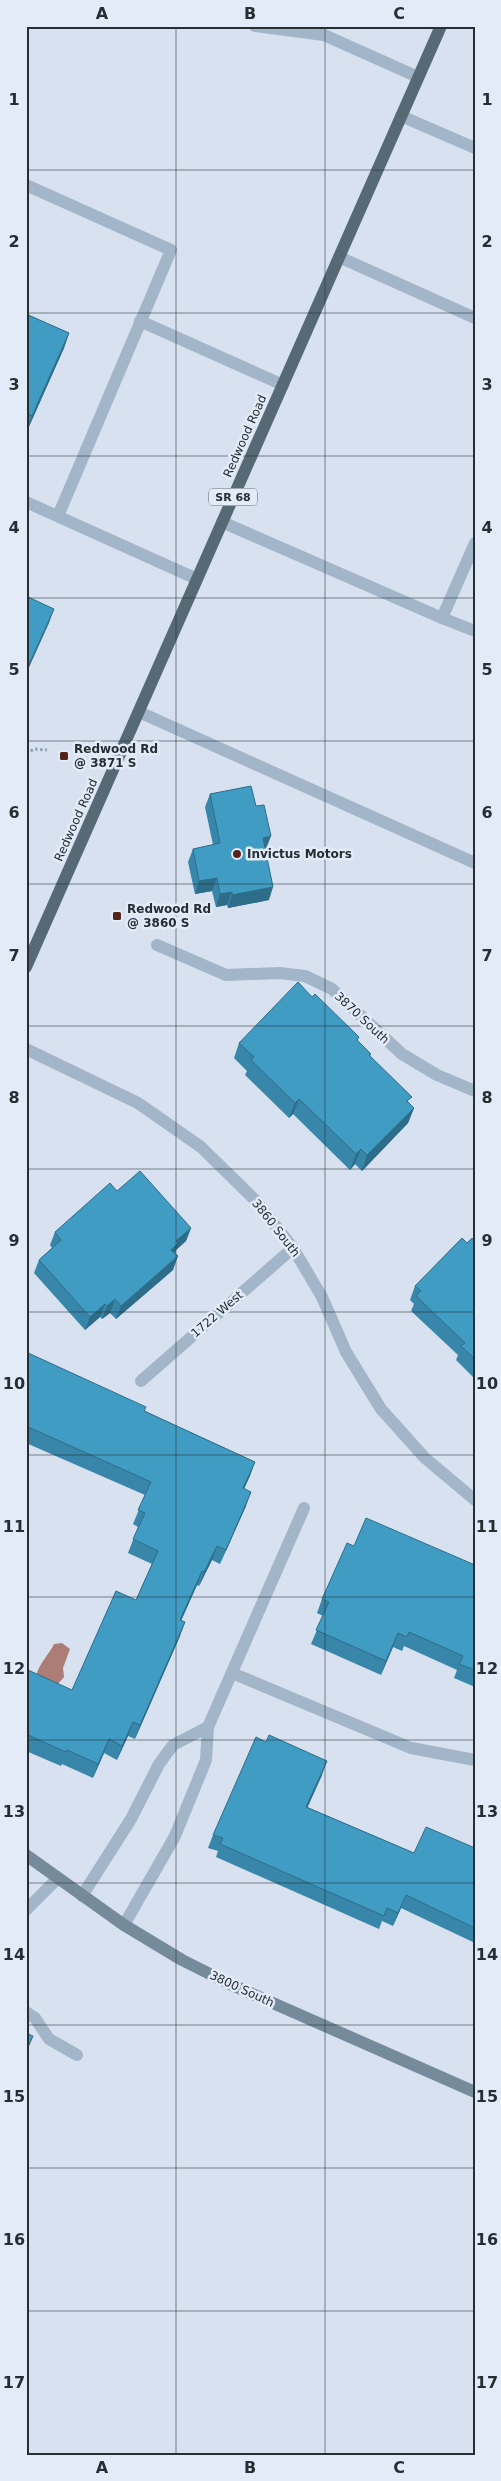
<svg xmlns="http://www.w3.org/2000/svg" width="501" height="2481" font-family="'DejaVu Sans',sans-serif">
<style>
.water{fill:#ac7c76}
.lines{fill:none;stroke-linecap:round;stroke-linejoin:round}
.path{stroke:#8ea1b3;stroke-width:3;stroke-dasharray:2.5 2.5;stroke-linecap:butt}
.lane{stroke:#a3b5c8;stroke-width:12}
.street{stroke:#a3b5c8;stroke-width:12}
.secondary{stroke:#758b9b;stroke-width:12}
.primary{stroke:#566975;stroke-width:12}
.wall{fill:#3886a9}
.shaded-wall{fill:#2e6d89}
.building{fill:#419cc4;stroke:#2e6d89}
.grid{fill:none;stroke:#252e33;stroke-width:1;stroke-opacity:0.55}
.poi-dot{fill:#53231c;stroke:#e3ebf8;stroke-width:2}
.labels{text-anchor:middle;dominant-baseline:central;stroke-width:5;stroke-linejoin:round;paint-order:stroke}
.shield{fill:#e3ebf8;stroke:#5e676e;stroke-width:1}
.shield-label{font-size:11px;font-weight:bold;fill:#252e33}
.street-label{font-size:12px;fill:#252e33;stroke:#e3ebf8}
.poi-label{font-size:12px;font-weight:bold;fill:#252e33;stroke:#e3ebf8;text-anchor:start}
.neatline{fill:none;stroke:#252e33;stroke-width:2}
.grid-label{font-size:16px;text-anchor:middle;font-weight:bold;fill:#252e33}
</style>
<rect width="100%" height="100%" fill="#d7e1f0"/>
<path class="water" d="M62 1643 70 1649 63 1668 64 1677 57 1685 37 1676C36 1668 50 1653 54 1644Z"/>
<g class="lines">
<path class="path" d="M26 753 35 749 47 750"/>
<g class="lane">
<path d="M255 26 324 35 418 77"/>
<path d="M401 116 475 148"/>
<path d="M26 185 171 250 58 516"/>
<path d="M339 257 475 318"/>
<path d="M140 321 283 385"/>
<path d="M26 502 197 579"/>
<path d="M222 522 442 618 475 543"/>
<path d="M442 618 475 631"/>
<path d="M139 712 475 863"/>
<path d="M232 1673 411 1748 475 1760"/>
<path d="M82 1896 131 1819 159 1764 173 1745 208 1727"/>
<path d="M26 1910 58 1878"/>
<path d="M124 1925 175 1836 206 1760 208 1727 304 1508"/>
<path d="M26 2012 35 2018 49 2039 77 2055"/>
</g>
<g class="street">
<path d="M157 945 226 975 279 973 305 976 332 989 402 1054 437 1075 475 1091"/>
<path d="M26 1049 138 1103 201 1147 256 1201 293 1248 322 1297 346 1352 381 1409 425 1458 475 1500"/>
<path d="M141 1381 293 1248"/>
</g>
<path class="secondary" d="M26 1855 124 1925 182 1960 232 1985 475 2092"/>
<path class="primary" d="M26 967 441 26"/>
</g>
<g class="wall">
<path d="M26 314 69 333 64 348 27 431H26Z"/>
<path d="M210 794 256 806 266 849H265L269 900 228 908 227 905 216 907 212 891 195 894 188 862 193 849 213 845 205 807Z"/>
<path d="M312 997 371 1054 370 1056 409 1103 414 1108 408 1123 362 1171 355 1164 350 1170 293 1114 289 1118 245 1075 247 1071 234 1058 239 1043Z"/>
<path d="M117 1191 191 1228 186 1241 176 1250 173 1270 116 1319 110 1313 102 1319 100 1317 85 1330 34 1273 39 1260 52 1248 50 1245 55 1232Z"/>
<path d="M475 1241V1379L456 1360 458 1355 411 1311 414 1304 410 1300 415 1286 467 1243Z"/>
<path d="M26 1352 145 1411 255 1462 244 1489 246 1506 220 1564 212 1560 199 1586 197 1585 181 1621 180 1636 135 1739 128 1736 117 1760 104 1753 93 1778 62 1764 61 1766 26 1751V1674L72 1690 136 1600 152 1564 128 1553 138 1527 133 1524 145 1495 26 1443Z"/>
<path d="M354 1546 475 1565V1687L454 1678 457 1670 404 1646 402 1651 393 1647 381 1675 311 1644 323 1616 317 1613 322 1599Z"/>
<path d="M322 1775 307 1807 414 1853 475 1848V1943L401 1908 393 1926 382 1921 379 1929 216 1857 218 1851 208 1848 213 1835Z"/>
</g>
<g class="shaded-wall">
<path d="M69 333 64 348 27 431 32 416Z"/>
<path d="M54 609 49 623 26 674V671Z"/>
<path d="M271 836 266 849 258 851 263 838Z"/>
<path d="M217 878 212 891 195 894 199 881Z"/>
<path d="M273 887 269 900 228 908 232 895Z"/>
<path d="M232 892 227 905 216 907 220 894Z"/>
<path d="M299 1099 293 1114 289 1118 295 1103Z"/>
<path d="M414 1108 408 1123 362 1171 367 1155Z"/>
<path d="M361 1149 355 1164 350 1170 356 1154Z"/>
<path d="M191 1228 186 1241 176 1250 174 1257 171 1250 176 1241Z"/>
<path d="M178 1256 173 1270 116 1319 121 1306Z"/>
<path d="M115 1299 110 1313 102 1319 107 1306Z"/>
<path d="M105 1304 100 1317 85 1330 90 1317Z"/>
<path d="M255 1462 250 1476 238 1502 243 1488Z"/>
<path d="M251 1492 246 1506 220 1564 226 1550Z"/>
<path d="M217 1546 212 1560 199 1586 204 1572Z"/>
<path d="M202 1571 197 1585 175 1634 180 1620Z"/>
<path d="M185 1622 180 1636 135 1739 140 1725Z"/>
<path d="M398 1633 393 1647 381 1675 386 1661Z"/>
<path d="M133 1722 128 1736 117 1760 122 1746Z"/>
<path d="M109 1739 104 1753 93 1778 98 1764Z"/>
<path d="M327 1761 322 1775 302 1820 306 1807Z"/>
<path d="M406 1895 401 1908 393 1926 398 1913Z"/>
</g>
<g class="building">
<path d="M26 314 69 333 32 416 26 413Z"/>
<path d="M26 596 54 609 26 671Z"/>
<path d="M251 786 256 806 264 805 271 836 263 838 273 887 232 895V892L220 894 217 878 199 881 193 849 220 843 210 794Z"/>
<path d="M298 982 312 997 315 994 359 1037 357 1040 371 1054 369 1055 412 1097 407 1101 414 1108 367 1155 361 1149 356 1154 299 1099 295 1103 251 1060 254 1057 239 1043Z"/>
<path d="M140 1171 191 1228 176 1241 178 1243 171 1250 178 1256 121 1306 115 1299 107 1306 105 1304 90 1317 39 1260 61 1240 55 1232 110 1183 117 1191Z"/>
<path d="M462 1238 467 1243 472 1238 475 1241V1359L461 1346 465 1343 416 1296 421 1291 415 1286Z"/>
<path d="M26 1352 146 1407 144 1411 255 1462 243 1488 251 1492 226 1550 217 1546 204 1572 202 1571 180 1620 185 1622 140 1725 133 1722 122 1746 109 1739 98 1764 67 1750 66 1752 26 1734V1674L28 1670 72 1690 116 1591 136 1600 158 1551 133 1539 145 1513 138 1510 151 1482 26 1426Z"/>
<path d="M366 1518 475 1565V1670L459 1664 463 1656 409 1632 407 1637 398 1633 386 1661 316 1630 329 1602 322 1599 347 1543 354 1546Z"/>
<path d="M269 1735 327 1761 306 1807 414 1853 426 1827 475 1848V1928L406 1895 398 1913 387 1908 384 1916 220 1844 223 1838 213 1835 256 1737 266 1742Z"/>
<path d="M26 2033 33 2036 26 2052Z"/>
</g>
<path class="grid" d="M176 26V2455M325 26V2455M26 170H475M26 313H475M26 456H475M26 598H475M26 741H475M26 884H475M26 1026H475M26 1169H475M26 1312H475M26 1455H475M26 1597H475M26 1740H475M26 1883H475M26 2025H475M26 2168H475M26 2311H475"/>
<g class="poi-dot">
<rect x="59" y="751" width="10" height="10" rx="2.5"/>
<circle cx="237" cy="854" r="5"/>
<rect x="112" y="911" width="10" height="10" rx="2.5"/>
</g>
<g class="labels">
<rect class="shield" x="209" y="488.5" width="48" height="17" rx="4"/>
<g class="shield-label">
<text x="233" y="497">SR 68</text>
</g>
<g class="street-label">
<text transform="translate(245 436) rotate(-66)">Redwood Road</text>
<text transform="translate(76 820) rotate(-66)">Redwood Road</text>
<text transform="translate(362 1018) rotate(43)">3870 South</text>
<text transform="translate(276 1228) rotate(52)">3860 South</text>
<text transform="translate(217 1314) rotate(-41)">1722 West</text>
<text transform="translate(242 1989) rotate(25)">3800 South</text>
</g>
<g class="poi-label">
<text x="74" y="749">Redwood Rd<tspan x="74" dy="14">@ 3871 S</tspan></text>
<text x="247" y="854">Invictus Motors</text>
<text x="127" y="909">Redwood Rd<tspan x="127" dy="14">@ 3860 S</tspan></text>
</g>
</g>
<rect width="501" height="2481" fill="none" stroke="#e3ebf8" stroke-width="55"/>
<rect x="28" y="28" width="446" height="2426" class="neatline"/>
<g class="grid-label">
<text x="102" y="19">A</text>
<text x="250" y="19">B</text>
<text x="399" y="19">C</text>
<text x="14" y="105">1</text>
<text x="487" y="105">1</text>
<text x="14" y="247">2</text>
<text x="487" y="247">2</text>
<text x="14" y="390">3</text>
<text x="487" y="390">3</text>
<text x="14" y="533">4</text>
<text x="487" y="533">4</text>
<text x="14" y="675">5</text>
<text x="487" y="675">5</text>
<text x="14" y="818">6</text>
<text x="487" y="818">6</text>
<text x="14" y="961">7</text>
<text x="487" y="961">7</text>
<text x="14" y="1103">8</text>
<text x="487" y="1103">8</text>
<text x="14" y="1246">9</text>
<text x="487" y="1246">9</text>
<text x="14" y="1389">10</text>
<text x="487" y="1389">10</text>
<text x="14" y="1532">11</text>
<text x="487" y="1532">11</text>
<text x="14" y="1674">12</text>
<text x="487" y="1674">12</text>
<text x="14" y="1817">13</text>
<text x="487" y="1817">13</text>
<text x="14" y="1960">14</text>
<text x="487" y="1960">14</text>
<text x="14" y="2102">15</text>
<text x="487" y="2102">15</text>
<text x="14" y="2245">16</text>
<text x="487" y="2245">16</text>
<text x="14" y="2388">17</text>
<text x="487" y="2388">17</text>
<text x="102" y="2473">A</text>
<text x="250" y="2473">B</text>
<text x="399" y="2473">C</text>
</g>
</svg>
